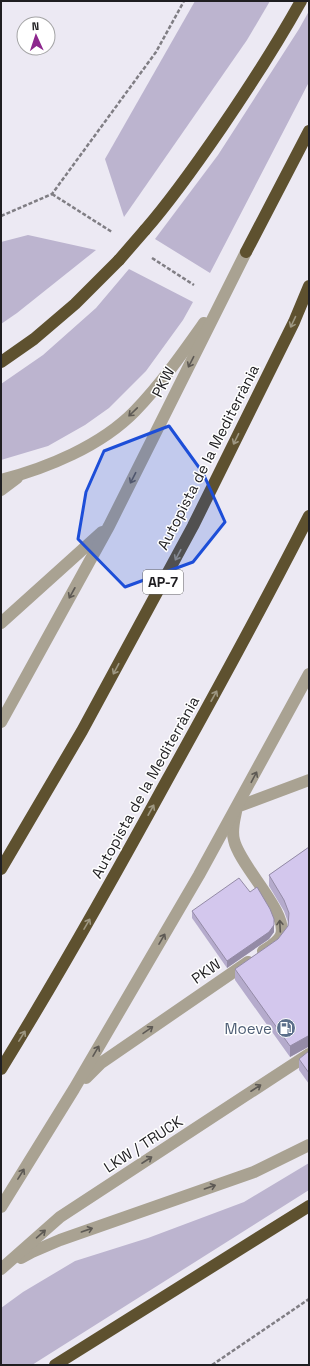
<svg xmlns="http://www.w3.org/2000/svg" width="310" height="1366" font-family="'Space Grotesk',sans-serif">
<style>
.green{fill:#bcb4cf}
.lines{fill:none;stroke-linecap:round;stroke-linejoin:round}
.path{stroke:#807e84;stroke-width:2.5;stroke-dasharray:4 2;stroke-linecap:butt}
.service{stroke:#a9a292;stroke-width:12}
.motorway{stroke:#5e512f;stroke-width:12}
.motorway-bridge{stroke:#5e512f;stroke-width:12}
.wall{fill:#b5abcc}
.shaded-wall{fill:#948ba6}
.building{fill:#d3c7ed;stroke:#948ba6}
.oneway{stroke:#9e9782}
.oneway2{stroke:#5d5954}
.marked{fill:#1d4ed8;fill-opacity:0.2;stroke:#1d4ed8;stroke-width:3;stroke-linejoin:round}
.labels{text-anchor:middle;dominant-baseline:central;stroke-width:3;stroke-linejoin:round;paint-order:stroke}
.shield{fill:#fff;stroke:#626264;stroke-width:1}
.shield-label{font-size:14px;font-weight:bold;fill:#1f1e21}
.street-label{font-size:15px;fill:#1f1e21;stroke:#fff}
.service-label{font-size:15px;fill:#4e5e75;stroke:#fff;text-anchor:end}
</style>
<rect width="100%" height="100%" fill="#ece9f3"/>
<g class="green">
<path d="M195 1H270L247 40 124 217 105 159Z"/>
<path d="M309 11V82L210 273 155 239 218 155 299 29Z"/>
<path d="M28 235 96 250 17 313 1 324V242Z"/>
<path d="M129 269 193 302 183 320 146 371 109 408 85 425 48 446 1 460V384L43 355 96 308Z"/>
<path d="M309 1163V1190L32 1365H1V1308L23 1292 75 1261 148 1238 244 1202Z"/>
</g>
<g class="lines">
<g class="path">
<path d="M52 194 112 232"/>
<path d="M1 216 52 194 156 52 184 1"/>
<path d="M152 258 194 285"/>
<path d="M212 1365 309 1299"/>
</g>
<g class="service">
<path d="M1 480C47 468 101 446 135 411 161 384 182 354 204 323"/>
<path d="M1 490 17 478"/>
<path d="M1 623 102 532"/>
<path d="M1 722 109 526 246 252"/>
<path d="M263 951C269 947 278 942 281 935 289 913 239 865 234 840 231 829 235 818 237 807L309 780"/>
<path d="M86 1078 101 1063 248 962"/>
<path d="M1 1207 74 1089 199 875 309 674"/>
<path d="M21 1258 32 1252 60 1240 254 1172 309 1145"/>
<path d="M1 1269 60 1217 309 1054"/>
</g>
<g class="motorway">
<path d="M145 230C173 198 198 162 222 127 250 86 277 44 301 1"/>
<path d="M246 252 309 131"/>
<path d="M1 362 34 339 75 304 119 260"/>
<path d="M1 869 82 731 193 526 294 322 309 286"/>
<path d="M1 1069C59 975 113 879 166 782 215 694 263 606 309 516"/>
<path d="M55 1365 309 1206"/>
</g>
<path class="motorway-bridge" d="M119 260 145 230"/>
</g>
<g class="wall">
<path d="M309 847V1047H308L290 1057 235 980V969L278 939 288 926V922L284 911 269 886V875Z"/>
<path d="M250 892 274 919V932L269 939 227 968 192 918V911Z"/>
<path d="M309 1051V1084L299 1070V1059Z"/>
</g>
<g class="shaded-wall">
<path d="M274 925V932L269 939 227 968V961Z"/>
<path d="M308 1036V1047L290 1057V1046Z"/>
</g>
<g class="building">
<path d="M309 847V1036H308L290 1046 235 969 278 939 288 926 289 913 284 900 269 875Z"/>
<path d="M239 878 250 892 257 887 270 909 274 919V925L269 932 227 961 192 911Z"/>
<path d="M309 1051V1073L299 1059Z"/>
</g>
<defs><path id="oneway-shaft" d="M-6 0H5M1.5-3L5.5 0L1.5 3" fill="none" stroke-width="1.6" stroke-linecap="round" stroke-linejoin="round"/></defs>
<g class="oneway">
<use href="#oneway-shaft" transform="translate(293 322) rotate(115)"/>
<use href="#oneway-shaft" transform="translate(236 439) rotate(116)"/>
<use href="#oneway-shaft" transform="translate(178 555) rotate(118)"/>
<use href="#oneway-shaft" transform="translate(116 669) rotate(118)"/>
<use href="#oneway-shaft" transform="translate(214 696) rotate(-61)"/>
<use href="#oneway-shaft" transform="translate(151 810) rotate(-61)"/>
<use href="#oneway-shaft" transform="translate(87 924) rotate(-60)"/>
<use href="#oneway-shaft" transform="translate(22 1036) rotate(-58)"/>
</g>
<g class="oneway2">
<use href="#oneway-shaft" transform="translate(191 362) rotate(117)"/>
<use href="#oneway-shaft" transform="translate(133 412) rotate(136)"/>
<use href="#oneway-shaft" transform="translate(133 478) rotate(117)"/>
<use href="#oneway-shaft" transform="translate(72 593) rotate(119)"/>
<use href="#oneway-shaft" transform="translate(254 777) rotate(-62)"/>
<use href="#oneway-shaft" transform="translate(280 926) rotate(-93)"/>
<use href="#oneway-shaft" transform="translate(162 939) rotate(-60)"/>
<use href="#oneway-shaft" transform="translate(148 1030) rotate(-35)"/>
<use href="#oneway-shaft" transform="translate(96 1051) rotate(-60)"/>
<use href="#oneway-shaft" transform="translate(256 1088) rotate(-33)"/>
<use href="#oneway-shaft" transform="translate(147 1160) rotate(-33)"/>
<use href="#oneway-shaft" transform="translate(21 1174) rotate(-58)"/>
<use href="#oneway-shaft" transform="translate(210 1187) rotate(-19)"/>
<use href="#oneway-shaft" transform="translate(87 1230) rotate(-19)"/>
<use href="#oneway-shaft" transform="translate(41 1234) rotate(-41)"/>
</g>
<path class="marked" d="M169 426 203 473 225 522 193 562 125 587 78 539 86 492 104 451Z"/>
<defs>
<symbol id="fuel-disc" viewBox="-11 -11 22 22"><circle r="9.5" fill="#5c6f8a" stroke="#fff"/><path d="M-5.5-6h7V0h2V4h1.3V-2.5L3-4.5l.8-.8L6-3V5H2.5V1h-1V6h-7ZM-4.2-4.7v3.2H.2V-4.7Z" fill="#fff"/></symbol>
</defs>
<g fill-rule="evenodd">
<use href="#fuel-disc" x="275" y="1017" width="22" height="22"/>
</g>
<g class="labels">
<rect class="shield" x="143" y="570" width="40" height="24" rx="3"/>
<g class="shield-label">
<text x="163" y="582">AP-7</text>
</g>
<g class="street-label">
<text transform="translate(163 382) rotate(-63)">PKW</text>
<text transform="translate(208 457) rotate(-63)">Autopista de la Mediterrània</text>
<text transform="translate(145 787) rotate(-61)">Autopista de la Mediterrània</text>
<text transform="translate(206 971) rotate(-35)">PKW</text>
<text transform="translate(143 1144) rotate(-33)">LKW / TRUCK</text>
</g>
<g class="service-label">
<text x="272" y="1028">Moeve</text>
</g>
</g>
<rect width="310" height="1366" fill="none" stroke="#1f1e21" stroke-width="4"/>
<g transform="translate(36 36) rotate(357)"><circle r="19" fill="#ffffff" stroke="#a5a5a6"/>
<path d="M0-3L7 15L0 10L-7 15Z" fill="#8d278e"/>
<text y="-6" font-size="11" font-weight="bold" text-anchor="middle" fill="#1f1e21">N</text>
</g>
</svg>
